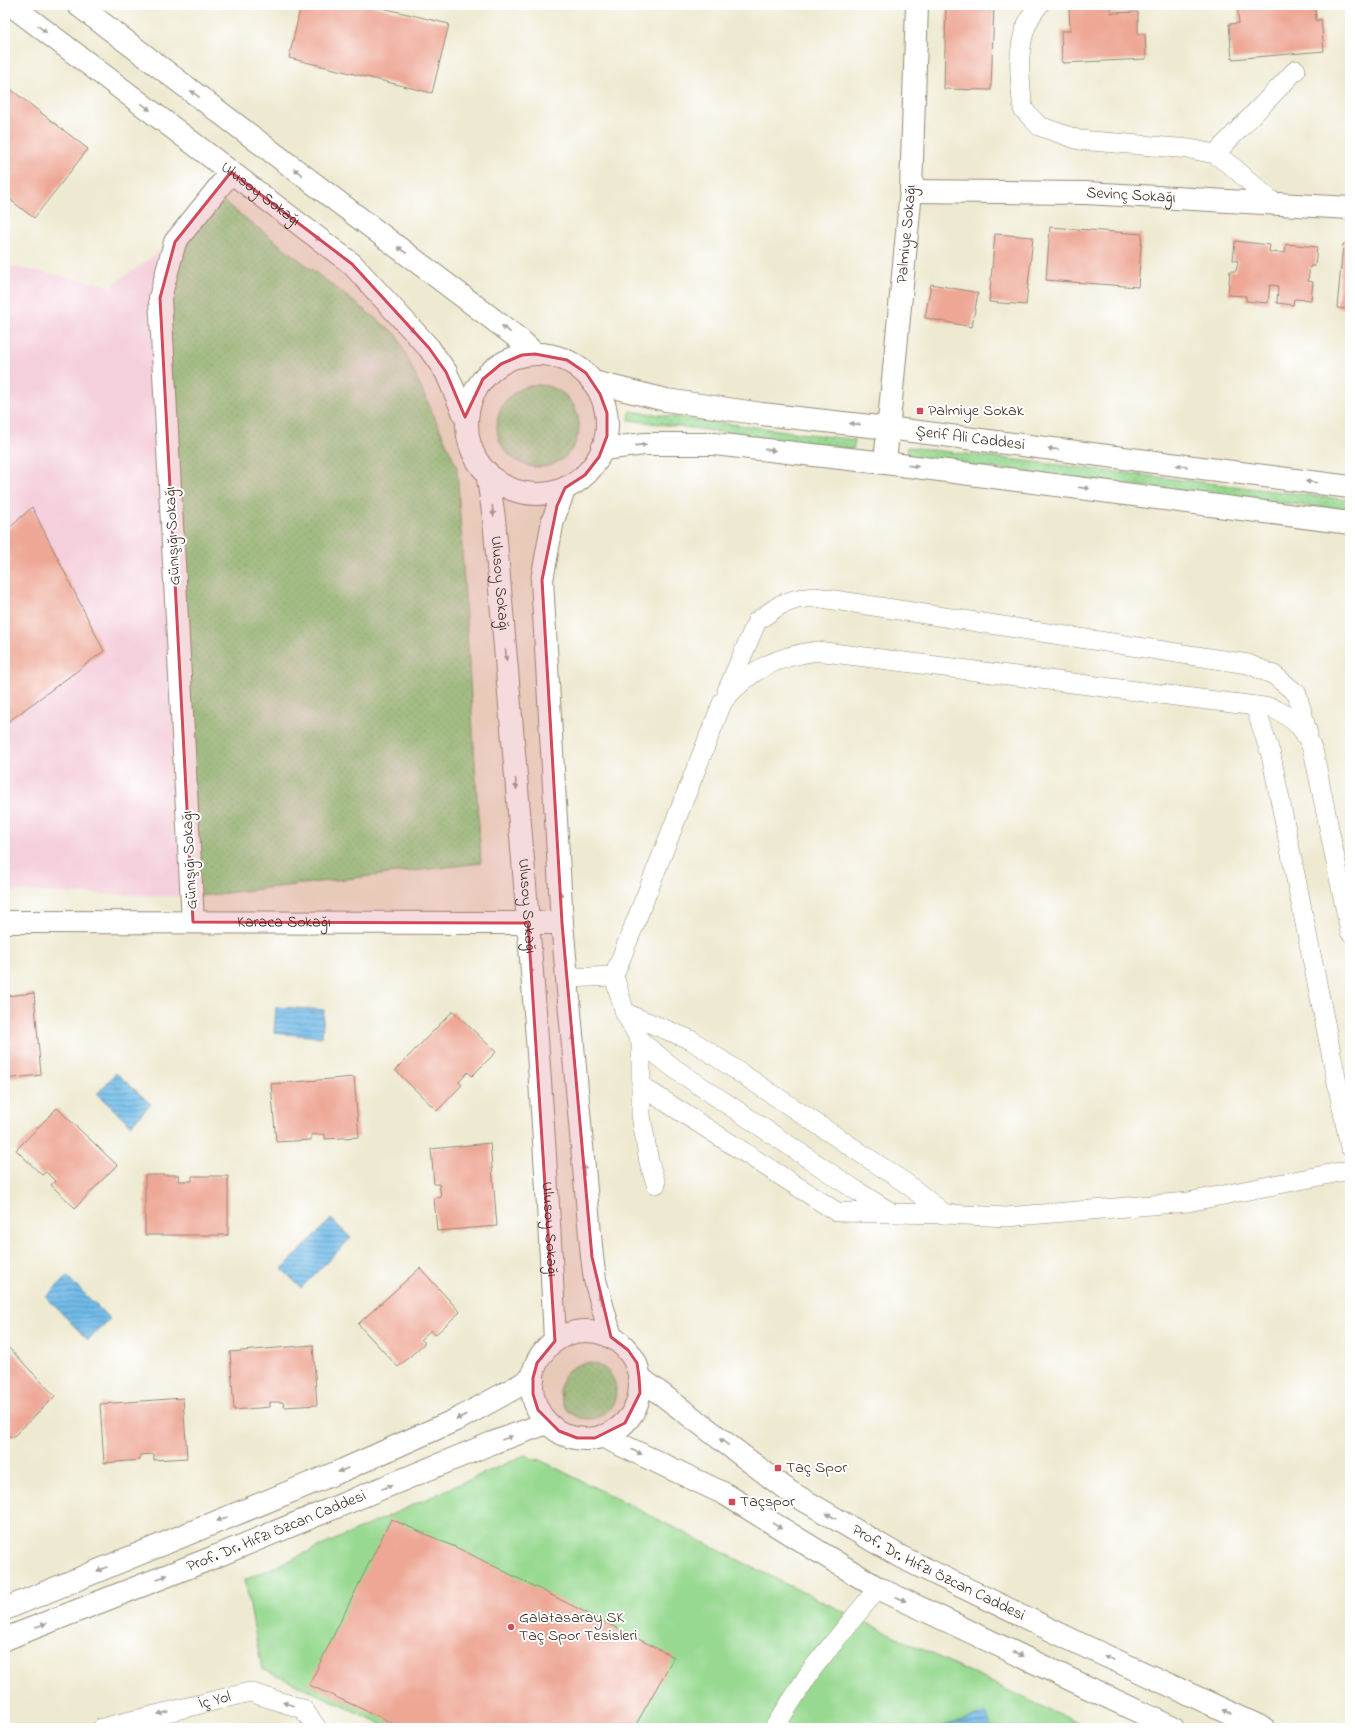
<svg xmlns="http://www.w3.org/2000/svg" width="1355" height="1733" font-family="'Indie Flower',sans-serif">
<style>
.built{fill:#f4cfdc}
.grass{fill:url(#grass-dots);stroke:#698257}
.pitch{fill:#97d990;stroke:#698257}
.water{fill:url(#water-rules);stroke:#557283}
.building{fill:#eea795}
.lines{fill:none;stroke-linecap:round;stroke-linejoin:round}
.service-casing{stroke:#948a78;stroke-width:20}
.minor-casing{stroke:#948a78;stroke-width:24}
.tertiary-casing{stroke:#948a78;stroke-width:24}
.service{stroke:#fff;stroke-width:19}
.minor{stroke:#fff;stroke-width:22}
.tertiary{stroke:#fff;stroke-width:22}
.oneway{fill:#a79f9a}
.marked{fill:#d1495b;fill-opacity:0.2;stroke:#d1495b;stroke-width:3;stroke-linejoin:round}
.poi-dot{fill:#d1495b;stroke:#fff;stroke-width:1.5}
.labels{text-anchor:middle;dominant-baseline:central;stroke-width:4;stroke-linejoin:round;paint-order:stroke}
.street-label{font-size:16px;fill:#3b2a1e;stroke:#fff}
.poi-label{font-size:16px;fill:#3b2a1e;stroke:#fff;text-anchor:start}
</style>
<defs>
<pattern id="grass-dots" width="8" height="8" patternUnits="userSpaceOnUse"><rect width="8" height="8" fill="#97d990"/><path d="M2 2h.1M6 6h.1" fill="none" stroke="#83ba7c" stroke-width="1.8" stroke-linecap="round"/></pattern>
<pattern id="water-rules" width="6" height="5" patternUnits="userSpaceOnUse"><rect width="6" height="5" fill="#6fbae8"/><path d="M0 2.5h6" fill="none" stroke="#5c97bb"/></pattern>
</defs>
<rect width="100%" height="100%" fill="#fff"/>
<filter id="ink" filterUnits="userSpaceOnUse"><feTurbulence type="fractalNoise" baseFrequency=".025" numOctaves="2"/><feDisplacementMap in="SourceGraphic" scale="8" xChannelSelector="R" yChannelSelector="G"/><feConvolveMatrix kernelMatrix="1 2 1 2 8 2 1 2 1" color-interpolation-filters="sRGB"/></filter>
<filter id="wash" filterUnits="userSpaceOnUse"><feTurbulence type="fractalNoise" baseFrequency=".012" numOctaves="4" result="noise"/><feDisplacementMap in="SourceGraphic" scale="16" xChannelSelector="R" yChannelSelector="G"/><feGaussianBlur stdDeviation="0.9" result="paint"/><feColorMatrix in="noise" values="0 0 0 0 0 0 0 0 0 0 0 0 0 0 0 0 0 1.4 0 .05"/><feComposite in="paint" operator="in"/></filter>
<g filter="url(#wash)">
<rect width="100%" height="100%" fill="#eeead1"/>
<path class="built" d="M165 248 192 897 5 891V265L111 286Z"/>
<g class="grass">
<path d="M206 188 397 335 457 467 481 863 192 897 165 248Z"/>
<circle cx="538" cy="426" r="41"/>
<path d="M630 411 855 440 853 449 629 420Z"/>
<path d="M908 447 1350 500V511L906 458Z"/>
<circle cx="588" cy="1391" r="28"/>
</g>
<path class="pitch" d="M525 1455 537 1461 538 1459 790 1586 1087 1728H391L262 1669 245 1580Z"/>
<g class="water">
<path d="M276 1007 324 1010 322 1037 274 1033Z"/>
<path d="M116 1073 151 1104 131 1125 97 1094Z"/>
<path d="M331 1219 351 1238 301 1288 282 1269Z"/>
<path d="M67 1276 110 1319 88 1340 46 1297Z"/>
<path d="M986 1713 991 1728H938Z"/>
</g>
<g id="blocks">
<g class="building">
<path d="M301 5H370L449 24 432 93 289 58Z"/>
<path d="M946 5H994L991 90 944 89Z"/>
<path d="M1111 5V13L1138 12V34H1145L1146 59 1062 63 1061 31H1070L1069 6Z"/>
<path d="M1237 5H1315L1316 21 1321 19 1324 51 1232 59 1229 24 1239 23Z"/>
<path d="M5 85 88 149 34 218 5 196Z"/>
<path d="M1050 227 1142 234 1138 287 1046 280Z"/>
<path d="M995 234 1033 237 1026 305 989 302Z"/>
<path d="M1235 241 1270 245 1269 252 1285 253 1286 244 1317 247 1315 266H1310L1308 281 1313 282 1311 300 1294 299 1293 305 1277 303 1278 286 1270 285 1268 303 1246 301V296L1228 295 1230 271H1236L1238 261 1233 260Z"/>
<path d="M1343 244H1350V309L1337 308Z"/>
<path d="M931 284 978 293 972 327 925 318Z"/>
<path d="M32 507 104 651 5 724V532Z"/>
<path d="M34 993 41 1075 5 1079V996Z"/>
<path d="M453 1011 496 1052 472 1076 468 1072 459 1082 462 1085 437 1111 395 1070Z"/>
<path d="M354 1077 359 1137 325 1139V1134L311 1135V1140L276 1142 271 1084Z"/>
<path d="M57 1108 117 1165 75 1208 51 1185 55 1181 46 1172 42 1175 16 1150Z"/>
<path d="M490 1143 497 1226 437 1231 434 1198 441 1197 439 1184H434L431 1149Z"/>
<path d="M145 1175H179L178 1181H192V1176H228V1235H145Z"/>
<path d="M420 1268 460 1312 435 1335 431 1330 421 1339 425 1343 398 1367 358 1324Z"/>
<path d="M5 1344 55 1396 12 1438 5 1431Z"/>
<path d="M313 1345 317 1405 284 1407 283 1402H270V1407L234 1410 230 1352Z"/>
<path d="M183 1398 187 1458 154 1460V1454L140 1455V1460L104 1463 100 1404Z"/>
<path d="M391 1519 462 1550 674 1657 634 1728H401L380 1717 309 1685Z"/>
</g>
</g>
</g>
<g filter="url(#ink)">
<use href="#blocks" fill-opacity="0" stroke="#948a78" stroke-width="1"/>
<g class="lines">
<defs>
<g id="service">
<path d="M1039 5C1014 33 1019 75 1023 109L1039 126 1079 140 1190 149 1215 154 1234 168 1275 204"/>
<path d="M1215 154 1296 70"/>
<path d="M727 691 757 621 780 605 797 599 815 597 1248 664 1274 675 1297 694 1308 734"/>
<path d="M1255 706 1271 755 1350 1147"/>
<path d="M614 976 625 1013 641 1042V1115L649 1162 656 1184"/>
<path d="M567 978 614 976 723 701C751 669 775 657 817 651L1272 708C1296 719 1306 729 1314 754L1350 932"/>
<path d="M625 1013 691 1040 907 1184 945 1214 1006 1217 1188 1202 1350 1170"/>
<path d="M641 1042 675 1069 857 1191 892 1213 945 1214"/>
<path d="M641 1086 837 1212 892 1213"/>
<path id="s1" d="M102 1728 250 1692 303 1709 317 1728"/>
<path d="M774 1728 812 1669 878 1588"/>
</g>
<g id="minor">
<path id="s2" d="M911 191 1086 193 1350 208"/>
<path id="s3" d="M885 463 911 191 917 5"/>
<path id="s4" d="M5 922 562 923"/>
<path d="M193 922 160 298 175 242 231 172"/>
</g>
<g id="tertiary">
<path id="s5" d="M11 5 352 264 429 348 446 372 467 421"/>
<path d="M78 5 519 339 535 354"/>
<circle cx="537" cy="424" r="70"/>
<path id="s6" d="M593 382 666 400 762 414 888 428 1350 487"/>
<path d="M602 449 645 444H714L885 463 1350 523"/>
<path id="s7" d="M487 472 494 518C517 792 543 1066 555 1341"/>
<path d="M565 488 553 520 542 580 562 923 592 1257 595 1280 611 1337"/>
<circle cx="586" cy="1385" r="54"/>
<path id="s8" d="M639 1377 790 1492 901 1557 1080 1644 1263 1728"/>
<path d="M602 1436 725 1494 878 1588 1173 1728"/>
<path d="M5 1609 343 1470 460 1418 533 1378"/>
<path id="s9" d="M5 1639 212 1558 492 1443 547 1423"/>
</g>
</defs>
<use href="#service" class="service-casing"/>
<use href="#minor" class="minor-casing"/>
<use href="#tertiary" class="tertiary-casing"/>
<use href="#service" class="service"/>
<use href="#minor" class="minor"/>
<use href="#tertiary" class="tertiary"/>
</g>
<defs><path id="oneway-solid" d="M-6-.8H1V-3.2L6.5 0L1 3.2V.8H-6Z"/></defs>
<g class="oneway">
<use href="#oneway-solid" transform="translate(42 29) rotate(37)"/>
<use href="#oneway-solid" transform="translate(195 94) rotate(-143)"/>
<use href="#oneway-solid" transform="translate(146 107) rotate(37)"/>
<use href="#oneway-solid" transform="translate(298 172) rotate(-143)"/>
<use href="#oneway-solid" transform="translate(316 237) rotate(37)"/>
<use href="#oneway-solid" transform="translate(402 250) rotate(-143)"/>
<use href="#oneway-solid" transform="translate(410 327) rotate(47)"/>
<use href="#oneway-solid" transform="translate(506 329) rotate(-143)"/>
<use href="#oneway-solid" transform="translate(855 424) rotate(-174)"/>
<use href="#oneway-solid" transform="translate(641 445) rotate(-6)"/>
<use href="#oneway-solid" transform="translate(1053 449) rotate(-173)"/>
<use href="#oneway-solid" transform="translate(770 450) rotate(6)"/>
<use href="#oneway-solid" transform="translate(913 466) rotate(7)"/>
<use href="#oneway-solid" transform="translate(1182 466) rotate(-173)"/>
<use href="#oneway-solid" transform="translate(1311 482) rotate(-173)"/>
<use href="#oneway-solid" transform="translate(1084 488) rotate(7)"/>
<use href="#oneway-solid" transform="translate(493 511) rotate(82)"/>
<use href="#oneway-solid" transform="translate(506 655) rotate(85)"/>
<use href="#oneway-solid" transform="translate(516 784) rotate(85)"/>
<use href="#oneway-solid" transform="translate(561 897) rotate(-93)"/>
<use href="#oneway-solid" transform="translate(531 969) rotate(86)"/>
<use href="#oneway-solid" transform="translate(573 1041) rotate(-95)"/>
<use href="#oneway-solid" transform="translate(584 1170) rotate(-95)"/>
<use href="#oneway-solid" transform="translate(600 1299) rotate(-105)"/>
<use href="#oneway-solid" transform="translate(461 1417) rotate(153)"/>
<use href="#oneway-solid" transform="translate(507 1438) rotate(-20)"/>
<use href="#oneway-solid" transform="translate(724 1442) rotate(-143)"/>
<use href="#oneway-solid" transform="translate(637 1452) rotate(25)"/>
<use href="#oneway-solid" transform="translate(343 1470) rotate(157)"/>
<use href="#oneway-solid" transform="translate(387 1487) rotate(-22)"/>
<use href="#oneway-solid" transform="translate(831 1516) rotate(-150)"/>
<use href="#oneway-solid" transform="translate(222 1519) rotate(158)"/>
<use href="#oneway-solid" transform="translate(777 1526) rotate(32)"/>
<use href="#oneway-solid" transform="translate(102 1569) rotate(158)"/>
<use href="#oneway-solid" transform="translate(162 1577) rotate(-21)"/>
<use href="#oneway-solid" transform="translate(901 1599) rotate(25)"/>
<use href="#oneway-solid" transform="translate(41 1625) rotate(-21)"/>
<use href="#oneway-solid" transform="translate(1018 1654) rotate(25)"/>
<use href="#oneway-solid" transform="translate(1109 1658) rotate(-155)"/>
<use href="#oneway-solid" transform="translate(288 1704) rotate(-162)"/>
<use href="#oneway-solid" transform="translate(1227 1712) rotate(-155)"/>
<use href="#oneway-solid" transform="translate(163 1713) rotate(166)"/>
</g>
</g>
<path class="marked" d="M231 172 352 264 429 348 446 372 465 417 483 379 501 364 522 355 535 354 567 360 586 373 600 394 607 413V436L599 457 585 475 565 488 557 506 542 580 562 923 592 1257 611 1337 628 1350 637 1363 639 1377 640 1393 625 1423 595 1438H577L559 1431 538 1410 533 1394V1378L537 1363 555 1341 528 923 193 922 160 298 175 242Z"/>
<g class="poi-dot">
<rect x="916" y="407" width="8" height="8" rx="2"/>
<rect x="774" y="1464" width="8" height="8" rx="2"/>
<rect x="728" y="1498" width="8" height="8" rx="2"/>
<circle cx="511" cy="1627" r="4"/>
</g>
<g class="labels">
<g class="street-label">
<text stroke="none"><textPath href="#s5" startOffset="313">Ulusoy Sokağı</textPath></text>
<text stroke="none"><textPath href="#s2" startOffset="220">Sevinç Sokağı</textPath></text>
<text stroke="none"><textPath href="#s3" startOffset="230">Palmiye Sokağı</textPath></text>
<text stroke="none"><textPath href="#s6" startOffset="382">Şerif Ali Caddesi</textPath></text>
<text transform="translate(173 536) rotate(-93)">Günışığı Sokağı</text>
<text stroke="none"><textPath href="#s7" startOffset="112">Ulusoy Sokağı</textPath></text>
<text transform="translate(190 860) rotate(-93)">Günışığı Sokağı</text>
<text stroke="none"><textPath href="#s7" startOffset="436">Ulusoy Sokağı</textPath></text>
<text stroke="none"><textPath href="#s4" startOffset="279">Karaca Sokağı</textPath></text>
<text stroke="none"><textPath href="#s7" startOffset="760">Ulusoy Sokağı</textPath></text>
<text stroke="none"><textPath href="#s9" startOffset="292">Prof. Dr. Hıfzı Özcan Caddesi</textPath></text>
<text stroke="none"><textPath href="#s8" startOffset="359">Prof. Dr. Hıfzı Özcan Caddesi</textPath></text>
<text stroke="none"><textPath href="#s1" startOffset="116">İç Yol</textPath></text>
</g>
<g class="poi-label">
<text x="928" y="411">Palmiye Sokak</text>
<text x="786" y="1468">Taç Spor</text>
<text x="740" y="1502">Taçspor</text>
<text x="519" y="1618">Galatasaray SK<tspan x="519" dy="18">Taç Spor Tesisleri</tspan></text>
</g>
</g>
<rect width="1355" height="1733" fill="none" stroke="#fff" stroke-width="20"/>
</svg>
